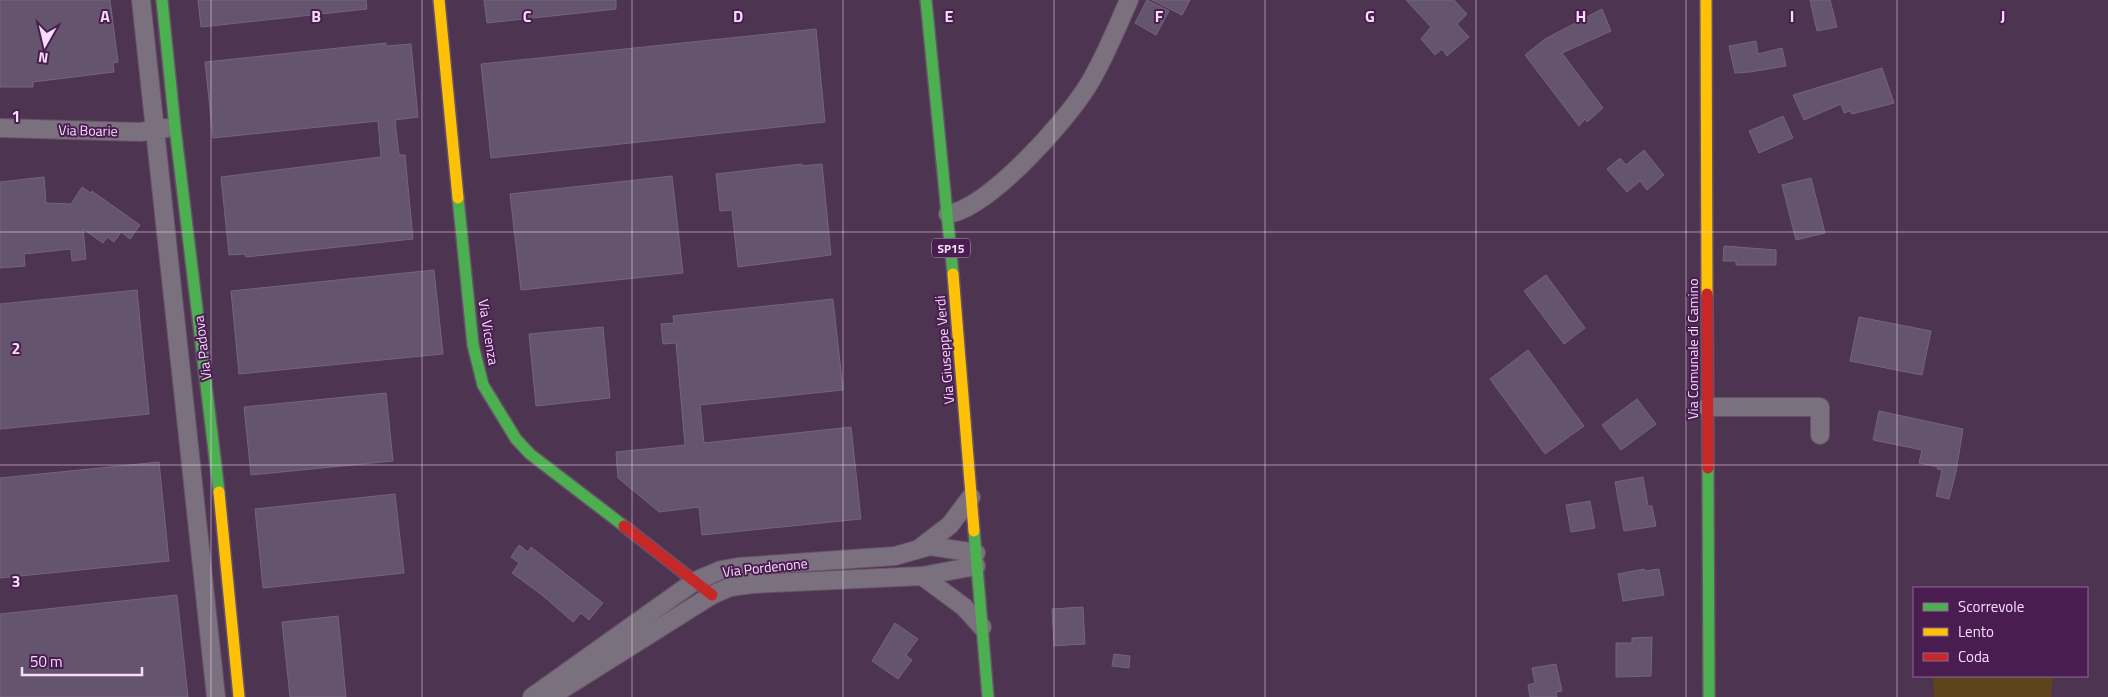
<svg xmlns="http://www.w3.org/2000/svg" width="2108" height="697" font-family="'Titillium Web',sans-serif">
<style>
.green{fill:#5e441a}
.building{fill:#64546d;stroke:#74647d}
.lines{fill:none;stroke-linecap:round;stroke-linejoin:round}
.street-casing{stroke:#675169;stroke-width:20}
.fast-casing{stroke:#675169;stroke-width:14}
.slow-casing{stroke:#675169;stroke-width:14}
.jam-casing{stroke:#675169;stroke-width:14}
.street{stroke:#7b707d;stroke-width:18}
.fast{stroke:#4caf50;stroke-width:11}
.slow{stroke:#ffc107;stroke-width:11}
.jam{stroke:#c62828;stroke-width:11}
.grid{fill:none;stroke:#f7dcfc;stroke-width:1;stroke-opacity:0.55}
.labels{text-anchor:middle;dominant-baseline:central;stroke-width:4;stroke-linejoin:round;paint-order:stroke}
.shield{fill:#4a1d51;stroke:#c3a3c9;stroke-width:1}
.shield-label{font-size:12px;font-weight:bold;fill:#f7dcfc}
.street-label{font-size:14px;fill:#f7dcfc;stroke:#4a1d51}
.grid-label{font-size:16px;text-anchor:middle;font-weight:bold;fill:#f7dcfc;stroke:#4a1d51;stroke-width:4;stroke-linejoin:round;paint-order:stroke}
</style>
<rect width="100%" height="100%" fill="#4d3450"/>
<path class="green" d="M1933 676H2053L2051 697H1934Z"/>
<g class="building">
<path d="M0 0H110L118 62 113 63 114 72 33 82V87H0Z"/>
<path d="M198 0H366L367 9 201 27Z"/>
<path d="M484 0H616V9L487 23Z"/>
<path d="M1147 0 1169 11 1156 35 1135 23Z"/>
<path d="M1152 0H1190L1182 15Z"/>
<path d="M1406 0H1454L1467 14 1457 24 1469 37 1447 56 1442 49 1435 55 1421 39 1431 27Z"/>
<path d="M1810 0H1830L1837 27 1817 31Z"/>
<path d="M1602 9 1611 31 1562 53 1603 108 1587 122 1585 119 1579 126 1525 55 1545 39Z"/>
<path d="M816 29 825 122 491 158 481 64Z"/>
<path d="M1756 41 1758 54 1782 48 1786 66 1750 72 1735 73 1729 46Z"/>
<path d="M386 43V46L411 44 418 117 395 120 399 155H405L413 239 246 257 245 254 229 255 221 177 381 157 378 121 213 138 205 62Z"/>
<path d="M1882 68 1894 103 1852 114 1850 111 1844 113 1841 104 1804 120 1793 95Z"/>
<path d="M1783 116 1793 138 1759 153 1749 131Z"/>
<path d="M1644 150 1664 175 1647 190 1640 181 1627 192 1607 169 1620 158 1626 165Z"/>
<path d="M802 164V166L822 164 831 255 738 267 732 210 720 211 716 174Z"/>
<path d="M672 176 683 273 521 290 510 194Z"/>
<path d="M44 177 46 203 71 204 82 187 91 193 92 191 140 225 130 239 121 232 114 242 107 237 103 243 83 229 86 259 72 261 71 249 24 254 25 266 0 268V182Z"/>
<path d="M1811 178 1825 233 1796 240 1782 185Z"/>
<path d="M1724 246 1776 250V265H1736V261H1723Z"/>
<path d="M434 270 443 354 239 374 231 291Z"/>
<path d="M1546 275 1585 328 1564 344 1524 291Z"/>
<path d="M137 290 149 414 0 429V304Z"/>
<path d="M833 299 843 390 700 405 704 443 851 427 861 519 702 535 699 507 659 512 618 478 616 452 685 445 676 343 663 344 661 324 674 323 673 316Z"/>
<path d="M1859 317 1931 331 1922 375 1850 361Z"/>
<path d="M603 327 610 398 536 406 529 334Z"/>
<path d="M1528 350 1584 426 1545 454 1490 379Z"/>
<path d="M386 393 393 461 251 475 244 407Z"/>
<path d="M1637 399 1656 424 1621 450 1602 425Z"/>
<path d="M1879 411 1963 429 1956 472 1949 499 1936 496 1942 470 1937 469 1938 467 1919 463 1922 450 1873 440Z"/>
<path d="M159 462 169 561 0 578V478Z"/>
<path d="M1643 477 1648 506H1652L1656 526 1624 531 1615 482Z"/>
<path d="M395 494 404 573 263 588 255 509Z"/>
<path d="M1590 501 1595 528 1571 532 1566 505Z"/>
<path d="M519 545 528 552 531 547 603 603 589 620 581 613 573 622 542 595 512 573 519 563 511 557Z"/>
<path d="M1644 569 1645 571 1659 569 1664 595 1623 601 1618 574Z"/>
<path d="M177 595 188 697H0V614Z"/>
<path d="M1083 607 1085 644 1054 646 1052 609Z"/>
<path d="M338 616 346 697H290L282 622Z"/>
<path d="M895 623 918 639 906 655 912 660 898 679 872 661Z"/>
<path d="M1652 637 1651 676 1616 677V643H1632V638Z"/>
<path d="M1114 654 1130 656 1129 668 1112 666Z"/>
<path d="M1556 664 1562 691 1556 692 1557 697H1530L1528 685 1535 683 1532 668Z"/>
</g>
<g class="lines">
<defs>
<g id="street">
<path d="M141 0 216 697"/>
<path d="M0 128 140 132 167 128"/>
<path d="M948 214C989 208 1065 122 1087 87 1104 60 1116 29 1129 0"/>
<path d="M1707 407H1820V435"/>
<path d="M920 548 950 525 971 497"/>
<path d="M922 576 964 607 982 627"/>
<path d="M553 695 712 595 730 587 752 584 922 576 976 566"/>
<path d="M532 697 695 581 721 570 738 567 895 556 930 546 976 553"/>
</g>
<g id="fast">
<path d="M162 0 175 127 219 492"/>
<path d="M926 0 953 274"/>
<path d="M458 198 473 345 483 385 516 439 530 454 624 526"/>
<path d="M1708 468 1709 697"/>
<path d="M974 531 988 697"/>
</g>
<g id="slow">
<path d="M439 0 458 198"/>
<path d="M1706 0 1707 294"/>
<path d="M953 274 974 531"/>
<path d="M219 492 239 697"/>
</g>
<g id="jam">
<path d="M1707 294 1708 468"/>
<path d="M624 526 712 595"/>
</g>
</defs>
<use href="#street" class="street-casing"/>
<use href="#fast" class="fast-casing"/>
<use href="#slow" class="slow-casing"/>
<use href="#jam" class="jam-casing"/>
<use href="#street" class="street"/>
<use href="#fast" class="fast"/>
<use href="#slow" class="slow"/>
<use href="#jam" class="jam"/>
</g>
<path class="grid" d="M211 0V697M422 0V697M632 0V697M843 0V697M1054 0V697M1265 0V697M1476 0V697M1686 0V697M1897 0V697M0 232H2108M0 465H2108"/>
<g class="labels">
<rect class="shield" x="932" y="238.5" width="38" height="19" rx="4"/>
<g class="shield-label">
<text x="951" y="248">SP15</text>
</g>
<g class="street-label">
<text transform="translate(88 130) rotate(1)">Via Boarie</text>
<text transform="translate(489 332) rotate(81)">Via Vicenza</text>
<text transform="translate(202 348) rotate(-97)">Via Padova</text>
<text transform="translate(1692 349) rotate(-90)">Via Comunale di Camino</text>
<text transform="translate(944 350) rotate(-95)">Via Giuseppe Verdi</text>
<text transform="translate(765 567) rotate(-6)">Via Pordenone</text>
</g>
</g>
<g class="grid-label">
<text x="105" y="22">A</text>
<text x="316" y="22">B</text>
<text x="527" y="22">C</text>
<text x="738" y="22">D</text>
<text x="949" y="22">E</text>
<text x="1159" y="22">F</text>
<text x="1370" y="22">G</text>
<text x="1581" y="22">H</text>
<text x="1792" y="22">I</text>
<text x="2003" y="22">J</text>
<text x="16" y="122">1</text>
<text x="16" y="354">2</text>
<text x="16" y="587">3</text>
</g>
<rect x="1913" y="587" width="175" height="90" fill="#4a1d51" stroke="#8f6995"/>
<rect x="1923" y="603" width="25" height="8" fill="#4caf50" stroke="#8f6995"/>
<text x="1958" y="612" font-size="15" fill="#f7dcfc">Scorrevole</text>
<rect x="1923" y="628" width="25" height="8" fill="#ffc107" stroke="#8f6995"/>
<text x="1958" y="637" font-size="15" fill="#f7dcfc">Lento</text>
<rect x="1923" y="653" width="25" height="8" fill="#c62828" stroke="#8f6995"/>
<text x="1958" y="662" font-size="15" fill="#f7dcfc">Coda</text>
<g transform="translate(45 45) rotate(188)" stroke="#4a1d51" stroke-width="4" paint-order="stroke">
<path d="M0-4L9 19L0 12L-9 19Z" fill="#f7dcfc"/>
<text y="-8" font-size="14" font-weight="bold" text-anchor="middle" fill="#f7dcfc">N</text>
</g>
<path d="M22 667v8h120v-8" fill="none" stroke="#f7dcfc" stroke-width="2.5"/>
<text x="30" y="667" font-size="15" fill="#f7dcfc" stroke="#4a1d51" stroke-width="4" paint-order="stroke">50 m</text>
</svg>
